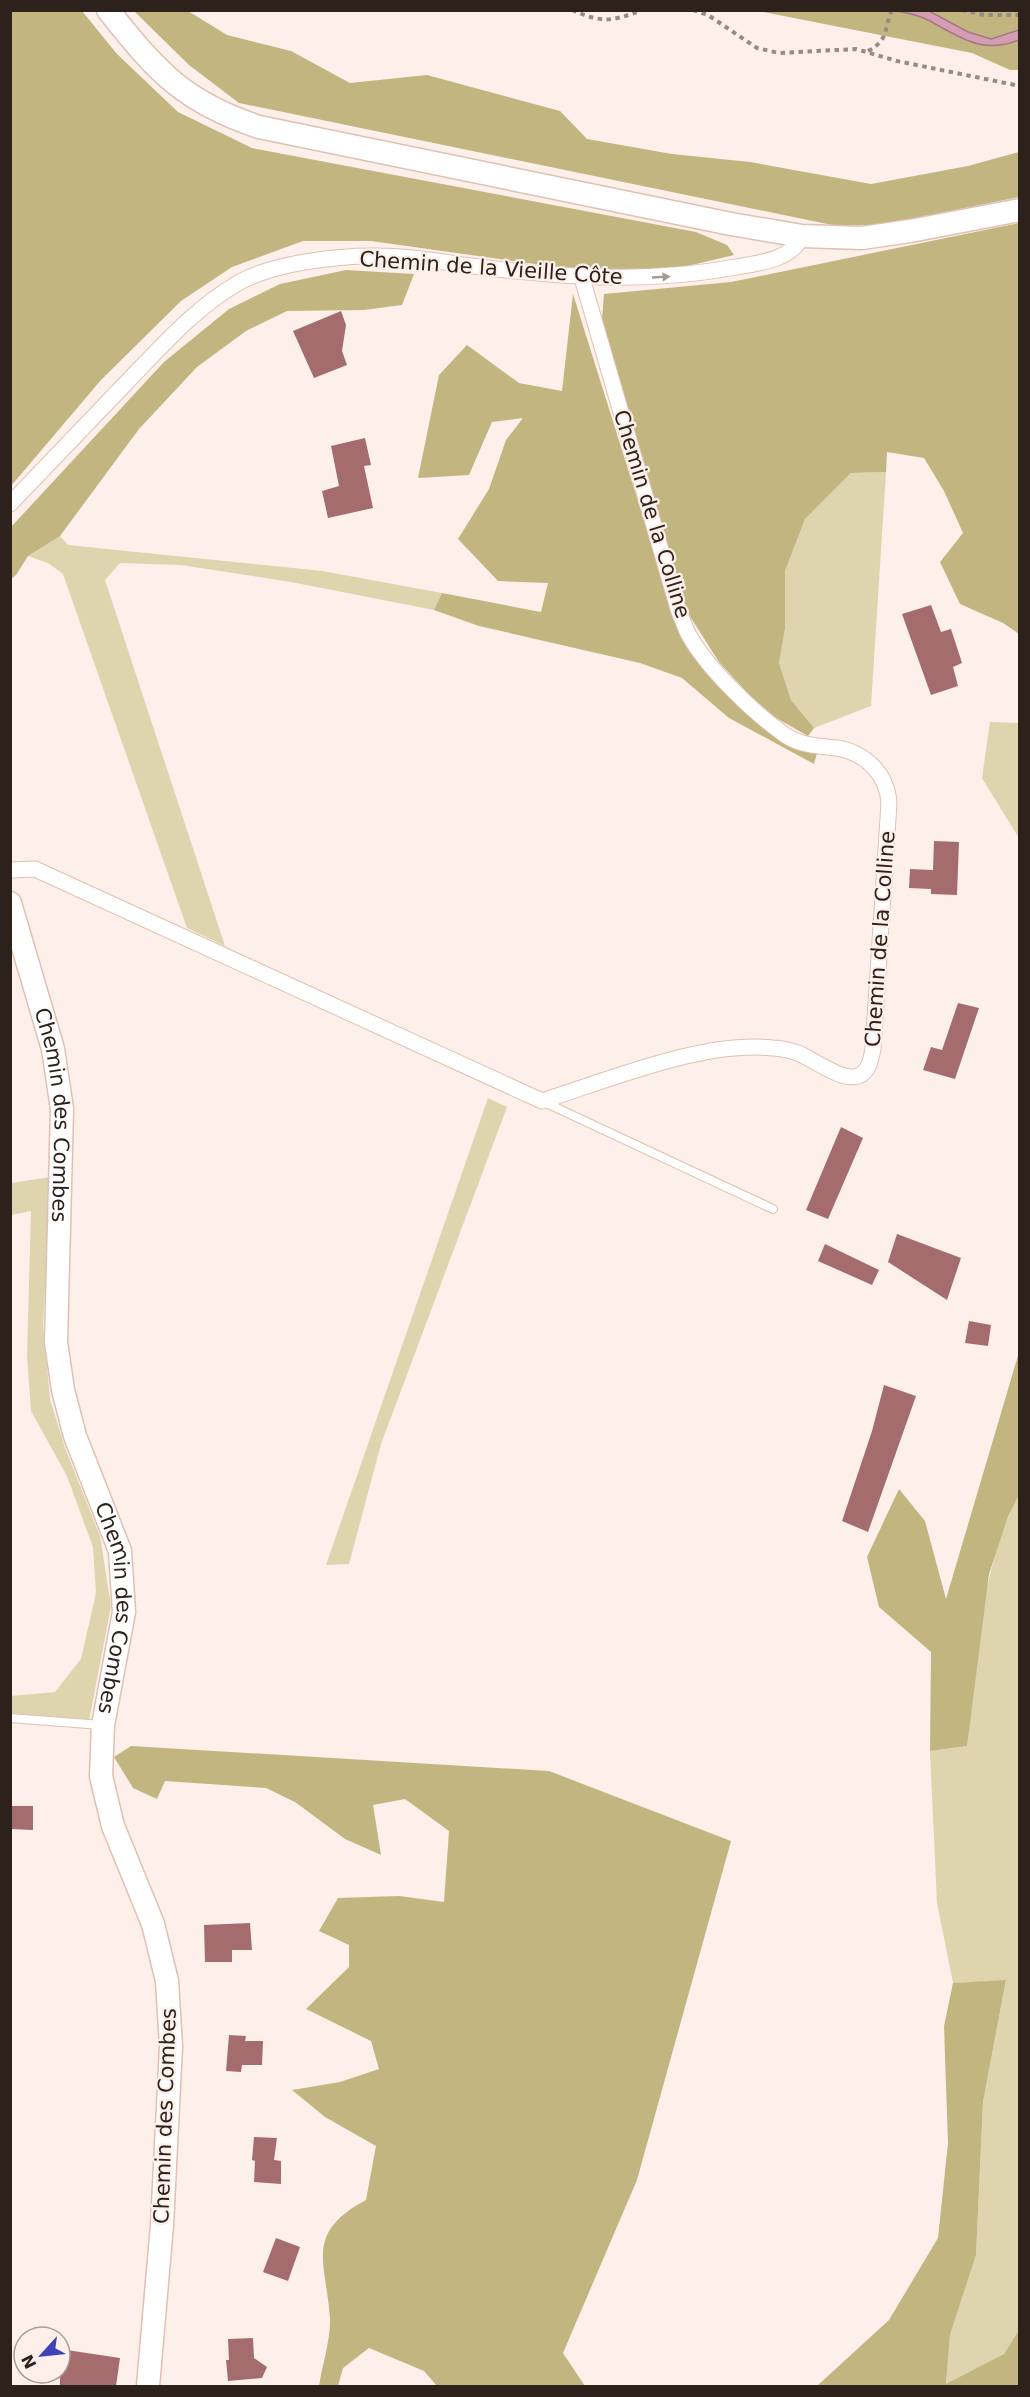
<svg xmlns="http://www.w3.org/2000/svg" width="1030" height="2397" font-family="'DejaVu Sans',sans-serif">
<style>
.green{fill:#ded4ad}
.forest{fill:#c3b580}
.water{fill:#d49db4;stroke:#a27886;stroke-width:1.5}
.building{fill:#a46c6d}
.lines{fill:none;stroke-linecap:round;stroke-linejoin:round}
.lane-casing{stroke:#e0c0b2;stroke-width:10}
.street-casing{stroke:#e0c0b2;stroke-width:17}
.secondary-casing{stroke:#e0c0b2;stroke-width:25}
.path{stroke:#988b85;stroke-width:4;stroke-dasharray:4.5 4.5;stroke-linecap:butt}
.lane{stroke:#fff;stroke-width:8}
.street{stroke:#fff;stroke-width:15}
.secondary{stroke:#fff;stroke-width:22}
.oneway{fill:#a09b99}
.labels{text-anchor:middle;dominant-baseline:central;stroke-width:4.5;stroke-linejoin:round;paint-order:stroke}
.street-label{font-size:21px;fill:#2d211c;stroke:#fdefe9}
</style>
<rect width="100%" height="100%" fill="#fdefe9"/>
<g class="green">
<path d="M886 472 871 706 814 728 791 700 779 663 785 629V571L805 519 851 473Z"/>
<path d="M60 536 68 545 322 571 442 593 434 610 291 582 181 565 120 563 105 580 225 946 187 928 63 574 48 563 28 556Z"/>
<path d="M990 722 1019 723V838L982 778Z"/>
<path d="M488 1098 507 1107 381 1444 349 1564 326 1565Z"/>
<path d="M51 1177 43 1324 50 1399 65 1448 100 1536 111 1606 89 1721 72 1719 11 1723V1696L55 1692 81 1659 96 1593 93 1547 67 1476 31 1411 27 1355 31 1211 11 1215V1183Z"/>
<path d="M1019 1495V2330L1004 2354 946 2385 950 2335 976 2255 983 2102 1006 1981 953 1983 937 1903 930 1751 967 1746C977 1662 979 1571 1019 1495Z"/>
</g>
<g class="forest">
<path d="M11 11H82L117 54 178 112 252 148 696 232 727 245 734 255 671 270H578L371 241H303L232 267 181 301 101 380 11 486Z"/>
<path d="M134 11H188L227 35 291 51 350 83 427 75 560 111 587 139 672 154 750 162 871 184 968 166 1019 152V197L881 225H832L239 103 189 65Z"/>
<path d="M758 11H1019V70H1010L972 53Z"/>
<path d="M1019 223V634L1003 623 960 604 940 562 963 533 944 491 924 458 887 452 886 472 851 473 805 519 785 571V629L779 663 791 700 814 728 808 736 764 711 719 662 684 607 602 319 604 294 731 282Z"/>
<path d="M346 270 414 274 402 305 364 310 287 311 246 331 197 367 139 429 60 536 28 556 16 575 11 579V527L164 362 229 309 280 284Z"/>
<path d="M573 294 681 638 702 665 817 753 814 764 729 718 682 678 640 663 479 626 434 610 442 593 541 612 548 583 498 581 458 539 489 489 506 440 523 418 492 422 469 475 418 478 439 375 467 345 519 383 562 391Z"/>
<path d="M1019 1352V1495L1008 1517 989 1574 967 1746 930 1751 931 1652 879 1607 867 1557 899 1489 925 1521 946 1599Z"/>
<path d="M131 1746 549 1771 731 1841 637 2180 563 2353 585 2386H437L424 2371 369 2348 343 2368 338 2386H319C322 2366 331 2338 330 2318 326 2262 304 2233 366 2200L376 2146 325 2117 292 2090 340 2082 379 2069 371 2041 306 2009 349 1967V1945L319 1931 338 1898 399 1896 444 1902 449 1831 405 1799 373 1805 381 1855 345 1839 295 1802 266 1788 165 1781 157 1799 133 1788 114 1757Z"/>
<path d="M1006 1980 983 2102 976 2255 950 2335 946 2384 1004 2354 1019 2330V2386H817L889 2320 938 2238 948 2143 944 2026 953 1983Z"/>
</g>
<path class="water" d="M897 11H929L968 32 991 39 1019 30V40C982 55 960 37 928 20 918 15 907 13 897 11Z"/>
<g class="building">
<path d="M341 311 346 325 342 351 347 365 314 378 293 331Z"/>
<path d="M365 438 371 465 364 466 373 508 328 518 322 491 339 486 331 446Z"/>
<path d="M931 605 941 632 951 629 962 663 953 667 958 686 931 695 902 614Z"/>
<path d="M934 841 959 842 957 895 931 894V889L909 888 910 869 933 870Z"/>
<path d="M958 1003 979 1008 955 1079 923 1070 931 1047 942 1050Z"/>
<path d="M841 1127 863 1138 828 1219 806 1210Z"/>
<path d="M897 1234 961 1258 947 1300 888 1262Z"/>
<path d="M825 1244 879 1270 872 1285 818 1261Z"/>
<path d="M969 1321 991 1325 988 1346 965 1343Z"/>
<path d="M884 1385 916 1396 868 1532 842 1521 872 1431Z"/>
<path d="M10 1806H33V1830L10 1829Z"/>
<path d="M250 1923 252 1950H232V1962H205L204 1925Z"/>
<path d="M229 2035 246 2036 245 2041H263L262 2065H242L241 2072 226 2071Z"/>
<path d="M254 2137 277 2138 274 2160 281 2161V2184L254 2182 255 2161 252 2160Z"/>
<path d="M276 2238 300 2247 288 2281 263 2272Z"/>
<path d="M253 2338 254 2358 267 2367 262 2378 228 2381 226 2360H229L228 2339Z"/>
<path d="M60 2349 120 2358 116 2386H60Z"/>
</g>
<g class="lines">
<defs>
<g id="lane">
<path d="M544 1102 773 1209"/>
<path d="M10 1718 101 1725"/>
</g>
<g id="street">
<path d="M10 504C49 463 88 423 127 382 161 347 195 308 238 283 273 263 339 255 380 256 415 256 452 264 488 268 575 278 649 283 736 267 759 263 792 260 802 236"/>
<path d="M10 870 35 869 542 1101C608 1080 705 1040 772 1048 780 1048 788 1050 795 1052 812 1057 845 1086 862 1074 870 1068 871 1058 873 1049L889 803C887 774 866 753 837 748 819 746 801 746 785 735 754 713 709 670 690 637 685 629 683 620 679 612L582 278"/>
</g>
<g id="secondary">
<path d="M108 10C157 72 184 102 259 127L731 224 802 236 862 238 910 231 1020 210"/>
<path id="s1" d="M10 903 53 1049 62 1109 56 1342 63 1390 75 1436 120 1551 124 1612 103 1725 101 1776 113 1826 153 1924 167 1981 171 2046 162 2225 148 2386"/>
</g>
</defs>
<use href="#lane" class="lane-casing"/>
<use href="#street" class="street-casing"/>
<use href="#secondary" class="secondary-casing"/>
<g class="path">
<path d="M572 10C602 23 611 22 642 10"/>
<path d="M693 10 708 15 757 48 779 53 856 49 897 61 1020 86"/>
<path d="M962 10 984 15H1020"/>
<path d="M868 51C890 39 883 30 892 10"/>
</g>
<use href="#lane" class="lane"/>
<use href="#street" class="street"/>
<use href="#secondary" class="secondary"/>
</g>
<defs><path id="oneway-solid" d="M-6-.8H1V-3.2L6.5 0L1 3.2V.8H-6Z" transform="scale(1.5)"/></defs>
<use class="oneway" href="#oneway-solid" transform="translate(661 277) rotate(-3)"/>
<g class="labels">
<g class="street-label">
<text transform="translate(491 268) rotate(4)">Chemin de la Vieille Côte</text>
<text transform="translate(652 514) rotate(73)">Chemin de la Colline</text>
<text transform="translate(880 939) rotate(-86)">Chemin de la Colline</text>
<text stroke="none"><textPath href="#s1" startOffset="218">Chemin des Combes</textPath></text>
<text stroke="none"><textPath href="#s1" startOffset="722">Chemin des Combes</textPath></text>
<text transform="translate(165 2116) rotate(-88)">Chemin des Combes</text>
</g>
</g>
<rect width="1030" height="2397" fill="none" stroke="#2d211c" stroke-width="24"/>
<g transform="translate(42 2355) rotate(243)"><circle r="28" fill="#fdefe9" stroke="#aa9d97" stroke-width="1.5"/>
<path d="M0-4.5L10 22L0 15L-10 22Z" fill="#4043b7"/>
<text y="-9" font-size="16" font-weight="bold" text-anchor="middle" fill="#2d211c">N</text>
</g>
</svg>
